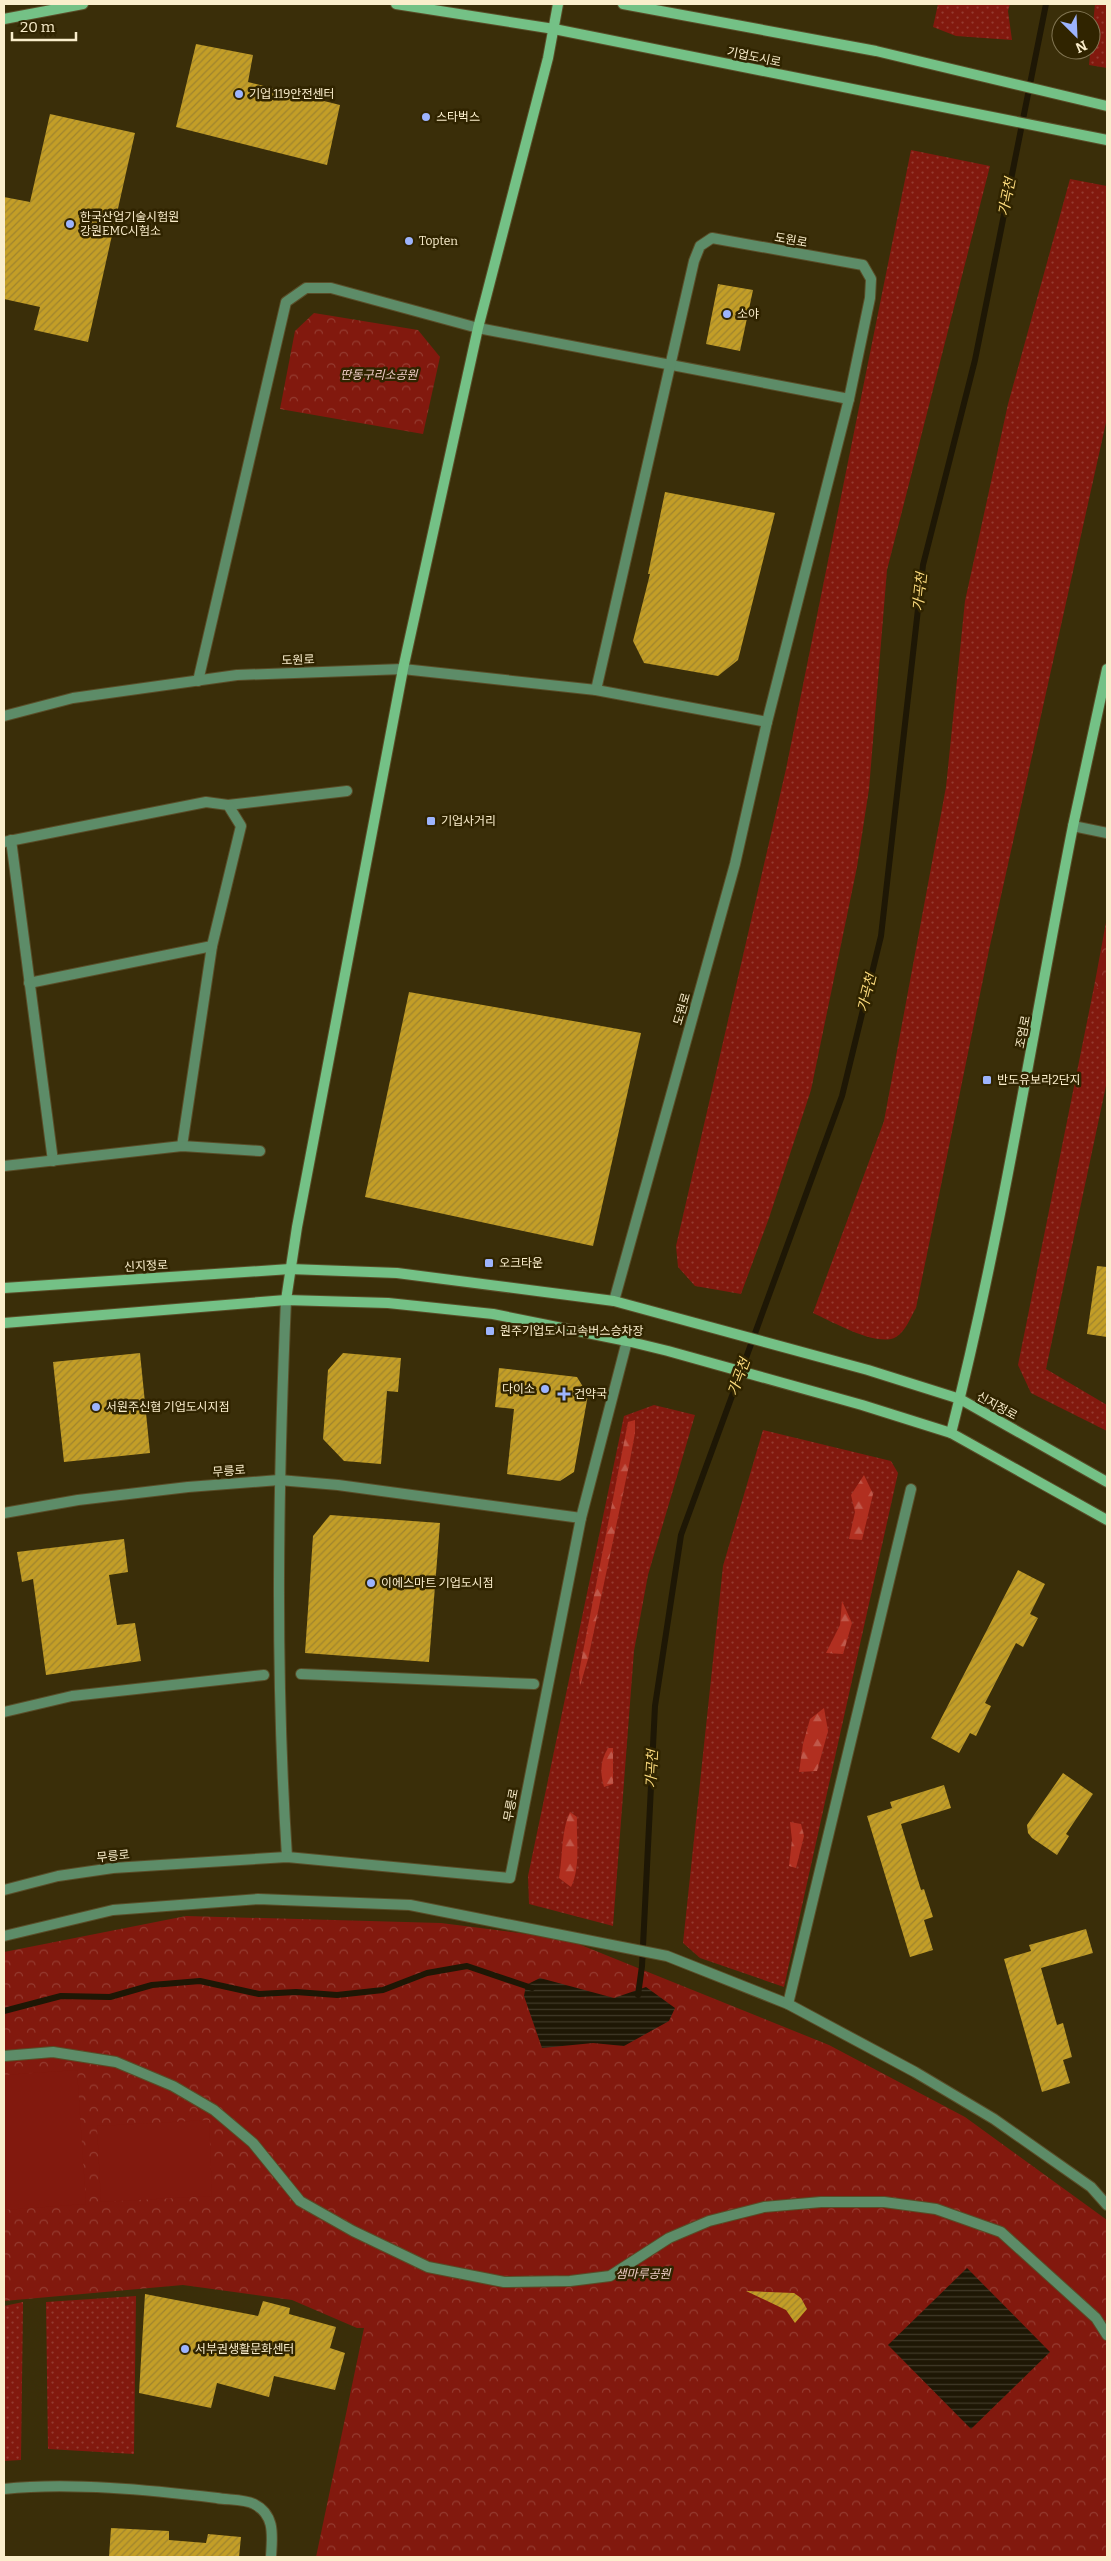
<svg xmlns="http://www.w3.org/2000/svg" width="1111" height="2561" font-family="Bitter,'Noto Sans KR',serif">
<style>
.grass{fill:url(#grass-dots)}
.forest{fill:url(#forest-firs)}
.park{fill:url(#park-crowns)}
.pitch{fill:#82190e}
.water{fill:url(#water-rules)}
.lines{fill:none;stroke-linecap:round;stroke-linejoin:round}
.stream{stroke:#1e1705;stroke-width:6}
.building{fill:url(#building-hatch)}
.street-casing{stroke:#594d28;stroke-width:12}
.secondary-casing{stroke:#594d28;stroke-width:12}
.street{stroke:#5d8c68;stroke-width:10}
.secondary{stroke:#74c186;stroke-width:10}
.poi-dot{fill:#9db4fd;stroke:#302400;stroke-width:2}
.labels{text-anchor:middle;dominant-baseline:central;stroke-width:5;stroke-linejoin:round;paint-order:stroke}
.street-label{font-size:12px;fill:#faeecc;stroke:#302400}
.poi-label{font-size:12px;fill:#faeecc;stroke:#302400;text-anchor:start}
.park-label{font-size:12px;font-style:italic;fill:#eeccc6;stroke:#302400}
.water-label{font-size:14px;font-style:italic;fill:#fcdb7d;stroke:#302400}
</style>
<defs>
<pattern id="grass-dots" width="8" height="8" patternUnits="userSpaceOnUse" patternTransform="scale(1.25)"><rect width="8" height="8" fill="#82190e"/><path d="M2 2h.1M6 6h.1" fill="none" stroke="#953b30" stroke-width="1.8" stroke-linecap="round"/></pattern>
<pattern id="forest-firs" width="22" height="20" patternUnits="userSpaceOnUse" patternTransform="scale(1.25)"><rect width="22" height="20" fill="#b12f20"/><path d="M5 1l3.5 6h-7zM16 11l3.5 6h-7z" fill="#c0584a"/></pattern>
<pattern id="park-crowns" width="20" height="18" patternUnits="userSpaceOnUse" patternTransform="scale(1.25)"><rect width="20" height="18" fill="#82190e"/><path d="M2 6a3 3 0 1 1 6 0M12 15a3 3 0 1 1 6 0" fill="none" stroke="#953b30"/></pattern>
<pattern id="water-rules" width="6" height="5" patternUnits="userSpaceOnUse" patternTransform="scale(1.25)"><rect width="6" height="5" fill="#1e1705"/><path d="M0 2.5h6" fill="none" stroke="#403928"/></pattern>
<pattern id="building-hatch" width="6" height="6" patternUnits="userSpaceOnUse" patternTransform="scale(1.25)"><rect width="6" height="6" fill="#c39e27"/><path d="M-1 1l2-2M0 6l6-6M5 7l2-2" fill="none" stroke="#9f842e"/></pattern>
</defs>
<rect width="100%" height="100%" fill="#3a2e09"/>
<g class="grass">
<path d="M938 4H1010L1008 11 1012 40 956 36 933 27Z"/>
<path d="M1095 4H1107V68L1089 65Z"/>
<path d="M911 150 990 166 887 570 869 789 857 867 811 1090 769 1218 741 1294 695 1286 678 1267 676 1246 786 769Z"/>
<path d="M1070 179 1107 186V418L989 950 916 1308C910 1318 906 1331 896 1337 878 1348 831 1321 813 1313L884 1121 946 787 965 601 1008 404Z"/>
<path d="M1107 976V1081L1046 1369 1107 1405V1431L1031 1393 1018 1365 1094 987Z"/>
<path d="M654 1405 695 1415 648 1575 634 1651 613 1926 529 1904 528 1876 624 1416Z"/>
<path d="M763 1430 891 1461 898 1473 784 1987 700 1958 683 1943 723 1566Z"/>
<path d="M136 2296 134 2454 48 2449 46 2302Z"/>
<path d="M23 2302 21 2460 4 2461V2306Z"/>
</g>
<g class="forest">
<path d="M635 1420V1433L629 1465 588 1659 580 1686 579 1672 628 1422Z"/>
<path d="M864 1475 873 1494 862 1540 849 1539 855 1512 851 1495Z"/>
<path d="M842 1601 852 1623 843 1654 826 1653 840 1625Z"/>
<path d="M824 1708 828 1731 817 1771 799 1772 803 1744 810 1719Z"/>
<path d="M608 1748H613V1784L604 1787C600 1773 600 1761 608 1748Z"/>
<path d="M570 1812 577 1817C576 1840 581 1867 571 1887L559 1878C563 1857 561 1831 570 1812Z"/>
<path d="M790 1822 801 1824 804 1836 796 1868 789 1866 792 1840Z"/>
</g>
<g class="park">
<path d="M314 313 418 330 440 357 423 434 280 409 295 331Z"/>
<path d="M1107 917V991L1094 987Z"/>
<path d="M186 1916 441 1923 566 1939 829 2045 965 2117 1107 2220V2557H316L364 2328H357L292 2300 183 2285 4 2301V1952Z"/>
</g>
<g class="pitch">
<path d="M77 2070 86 2204 4 2210V2075Z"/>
<path d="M209 2120 212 2196 101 2202 97 2126Z"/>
</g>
<g class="water">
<path d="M540 1978 614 1998 646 1987 675 2008 669 2021 624 2046 593 2043 542 2048 524 1996 526 1985Z"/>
<path d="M967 2268 1050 2352 971 2429 888 2345Z"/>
</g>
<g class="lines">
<g class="stream">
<path d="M638 1995 642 1966 655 1706 681 1535 842 1096 881 936 923 565 975 360 1046 4"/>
<path d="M4 2011 61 1996 110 1997 152 1985 200 1981 259 1994 296 1992 337 1995 383 1990 427 1973 467 1966 532 1988"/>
</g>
</g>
<g class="building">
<path d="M196 44 253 55 248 82 340 105 327 165 176 127Z"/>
<path d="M50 114 135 133 88 342 34 330 40 307 4 299V197L30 202Z"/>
<path d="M718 284 753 290 740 351 706 344Z"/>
<path d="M665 492 775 513 738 660 718 676 644 663 633 641 650 574H648Z"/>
<path d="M409 992 641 1033 593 1246 365 1197Z"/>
<path d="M1097 1266 1107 1267V1337L1087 1334Z"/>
<path d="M140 1353 150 1453 64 1462 53 1362Z"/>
<path d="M343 1353 401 1358 398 1392 387 1391 381 1464 344 1461 323 1439 328 1370Z"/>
<path d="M499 1368 577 1377 588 1395 574 1472 560 1481 507 1474 514 1409 495 1407Z"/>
<path d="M330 1515 440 1523 429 1662 305 1653 313 1536Z"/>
<path d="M124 1539 128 1572 109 1575 117 1625 135 1623 141 1661 46 1675 33 1579 22 1582 17 1552Z"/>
<path d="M1018 1570 1045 1584 1030 1614 1038 1618 1023 1647 1016 1643 985 1703 991 1706 976 1736 970 1733 959 1753 931 1738Z"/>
<path d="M1063 1773 1093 1794 1066 1834 1069 1836 1057 1855 1032 1838 1028 1833 1027 1825Z"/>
<path d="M944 1785 951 1808 901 1824 921 1890 924 1889 933 1917 924 1920 933 1950 910 1957 867 1816 892 1808 890 1802Z"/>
<path d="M1086 1929 1093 1953 1041 1968 1057 2025 1063 2023 1072 2057 1063 2060 1070 2083 1042 2092 1004 1959 1031 1951 1029 1945Z"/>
<path d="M746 2291 794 2293 801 2298 807 2309 795 2323 786 2310Z"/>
<path d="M145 2294 258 2316 263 2301 290 2308 289 2314 336 2327 330 2348 345 2353 335 2390 274 2376 269 2397 217 2383 211 2408 139 2393Z"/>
<path d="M111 2528 169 2531V2540L206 2543 208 2534 241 2537 239 2557H109Z"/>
</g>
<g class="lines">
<defs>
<g id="street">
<path d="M198 681 286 302 306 288H331L478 328 849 399"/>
<path d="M596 690 694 261 700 246 712 238 863 265 871 279 870 298 849 399 767 722 735 864 614 1301"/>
<path d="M4 716 73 698 237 675 403 669 596 690 767 722"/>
<path d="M228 805 347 791"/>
<path d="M1073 826 1107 833"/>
<path d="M11 840 53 1161"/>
<path d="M4 842 206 802 228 805 241 826 212 946 182 1146"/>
<path d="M29 983 212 946"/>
<path d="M4 1166 182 1146 260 1151"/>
<path d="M286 1300C278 1486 275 1672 287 1857"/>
<path d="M4 1513 78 1500 188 1487 279 1480 338 1485 581 1518"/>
<path d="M301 1674 534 1684"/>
<path d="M4 1712 72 1696 264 1675"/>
<path d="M4 1890 58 1876 113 1868 287 1857 510 1878 581 1518 627 1341"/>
<path d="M4 1936 113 1910 258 1899 410 1905 667 1956 788 2004 915 2072 994 2119 1091 2187 1107 2205"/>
<path d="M788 2004 911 1489"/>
<path d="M4 2056 53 2052 116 2062 173 2086 214 2110 253 2143 300 2201 353 2231 428 2267 504 2282 570 2281 610 2276 669 2238 709 2221 764 2207 821 2202H884L936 2209 1001 2232 1096 2318 1107 2335"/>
<path d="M4 2489C69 2482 151 2490 217 2498 227 2500 245 2499 254 2504 276 2515 272 2537 271 2557"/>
</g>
<g id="secondary">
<path d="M396 4 554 29 1107 140"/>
<path d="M623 4 876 51 1107 106"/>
<path d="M4 19 83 4"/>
<path d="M4 1288 290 1269 397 1273 614 1301 868 1370 960 1399 1107 1482"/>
<path d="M286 1300 297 1227 403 669 478 328 548 58 558 4"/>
<path d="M4 1323 286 1300 388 1303 493 1314 627 1341 668 1351 862 1405 951 1433 1107 1520"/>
<path d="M951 1433C1002 1233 1033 1028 1073 826 1084 774 1096 722 1107 669"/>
</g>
</defs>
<use href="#street" class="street-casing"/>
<use href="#secondary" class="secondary-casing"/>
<use href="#street" class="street"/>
<use href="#secondary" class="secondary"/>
</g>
<g class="poi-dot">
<circle cx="239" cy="94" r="5"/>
<circle cx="426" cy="117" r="5"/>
<circle cx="70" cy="224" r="5"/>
<circle cx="409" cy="241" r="5"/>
<circle cx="727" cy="314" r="5"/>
<rect x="426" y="816" width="10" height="10" rx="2.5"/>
<rect x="982" y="1075" width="10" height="10" rx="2.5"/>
<rect x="484" y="1258" width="10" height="10" rx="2.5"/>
<rect x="485" y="1326" width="10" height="10" rx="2.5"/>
<circle cx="545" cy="1389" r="5"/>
<path d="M561.5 1386.5h5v5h5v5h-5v5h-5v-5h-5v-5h5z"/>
<circle cx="96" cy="1407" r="5"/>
<circle cx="371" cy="1583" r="5"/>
<circle cx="185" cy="2349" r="5"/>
</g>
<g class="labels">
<g class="street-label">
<text transform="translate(754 57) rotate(12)">기업도시로</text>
<text transform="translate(791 240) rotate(10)">도원로</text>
<text transform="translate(298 660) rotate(-2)">도원로</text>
<text transform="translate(682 1009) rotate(-74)">도원로</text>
<text transform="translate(1023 1032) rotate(-79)">조엄로</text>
<text transform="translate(146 1266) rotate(-3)">신지정로</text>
<text transform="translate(997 1406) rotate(29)">신지정로</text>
<text transform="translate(229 1471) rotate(-4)">무릉로</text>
<text transform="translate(511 1805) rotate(-79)">무릉로</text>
<text transform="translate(113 1856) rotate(-6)">무릉로</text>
</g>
<g class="poi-label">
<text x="249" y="94">기업 119안전센터</text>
<text x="436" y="117">스타벅스</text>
<text x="80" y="217">한국산업기술시험원<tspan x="80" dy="14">강원EMC시험소</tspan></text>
<text x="419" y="241">Topten</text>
<text x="737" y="314">소야</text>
<text x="441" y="821">기업사거리</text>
<text x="997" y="1080">반도유보라2단지</text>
<text x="499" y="1263">오크타운</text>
<text x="500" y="1331">원주기업도시고속버스승차장</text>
<text x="535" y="1389" text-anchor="end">다이소</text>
<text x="574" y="1394">건약국</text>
<text x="106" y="1407">서원주신협 기업도시지점</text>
<text x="381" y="1583">이에스마트 기업도시점</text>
<text x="195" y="2349">서부권생활문화센터</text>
</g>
<g class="park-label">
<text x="379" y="375">딴동구리소공원</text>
<text x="643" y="2274">샘마루공원</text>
</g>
<g class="water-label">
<text transform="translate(1007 197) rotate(-79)">가곡천</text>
<text transform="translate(920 592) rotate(-84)">가곡천</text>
<text transform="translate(867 993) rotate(-76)">가곡천</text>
<text transform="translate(739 1377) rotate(-70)">가곡천</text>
<text transform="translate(652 1769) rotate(-87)">가곡천</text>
</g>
</g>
<rect width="1111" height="2561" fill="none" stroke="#faeecc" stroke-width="10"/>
<g transform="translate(1076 35) rotate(156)"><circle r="24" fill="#302400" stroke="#817552"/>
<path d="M0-4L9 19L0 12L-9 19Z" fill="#9db4fd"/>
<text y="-8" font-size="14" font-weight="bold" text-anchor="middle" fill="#faeecc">N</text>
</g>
<path d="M12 32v8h64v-8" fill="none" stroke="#faeecc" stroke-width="2.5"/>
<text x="20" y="32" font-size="15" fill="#faeecc" stroke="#302400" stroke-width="4" paint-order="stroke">20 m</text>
</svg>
